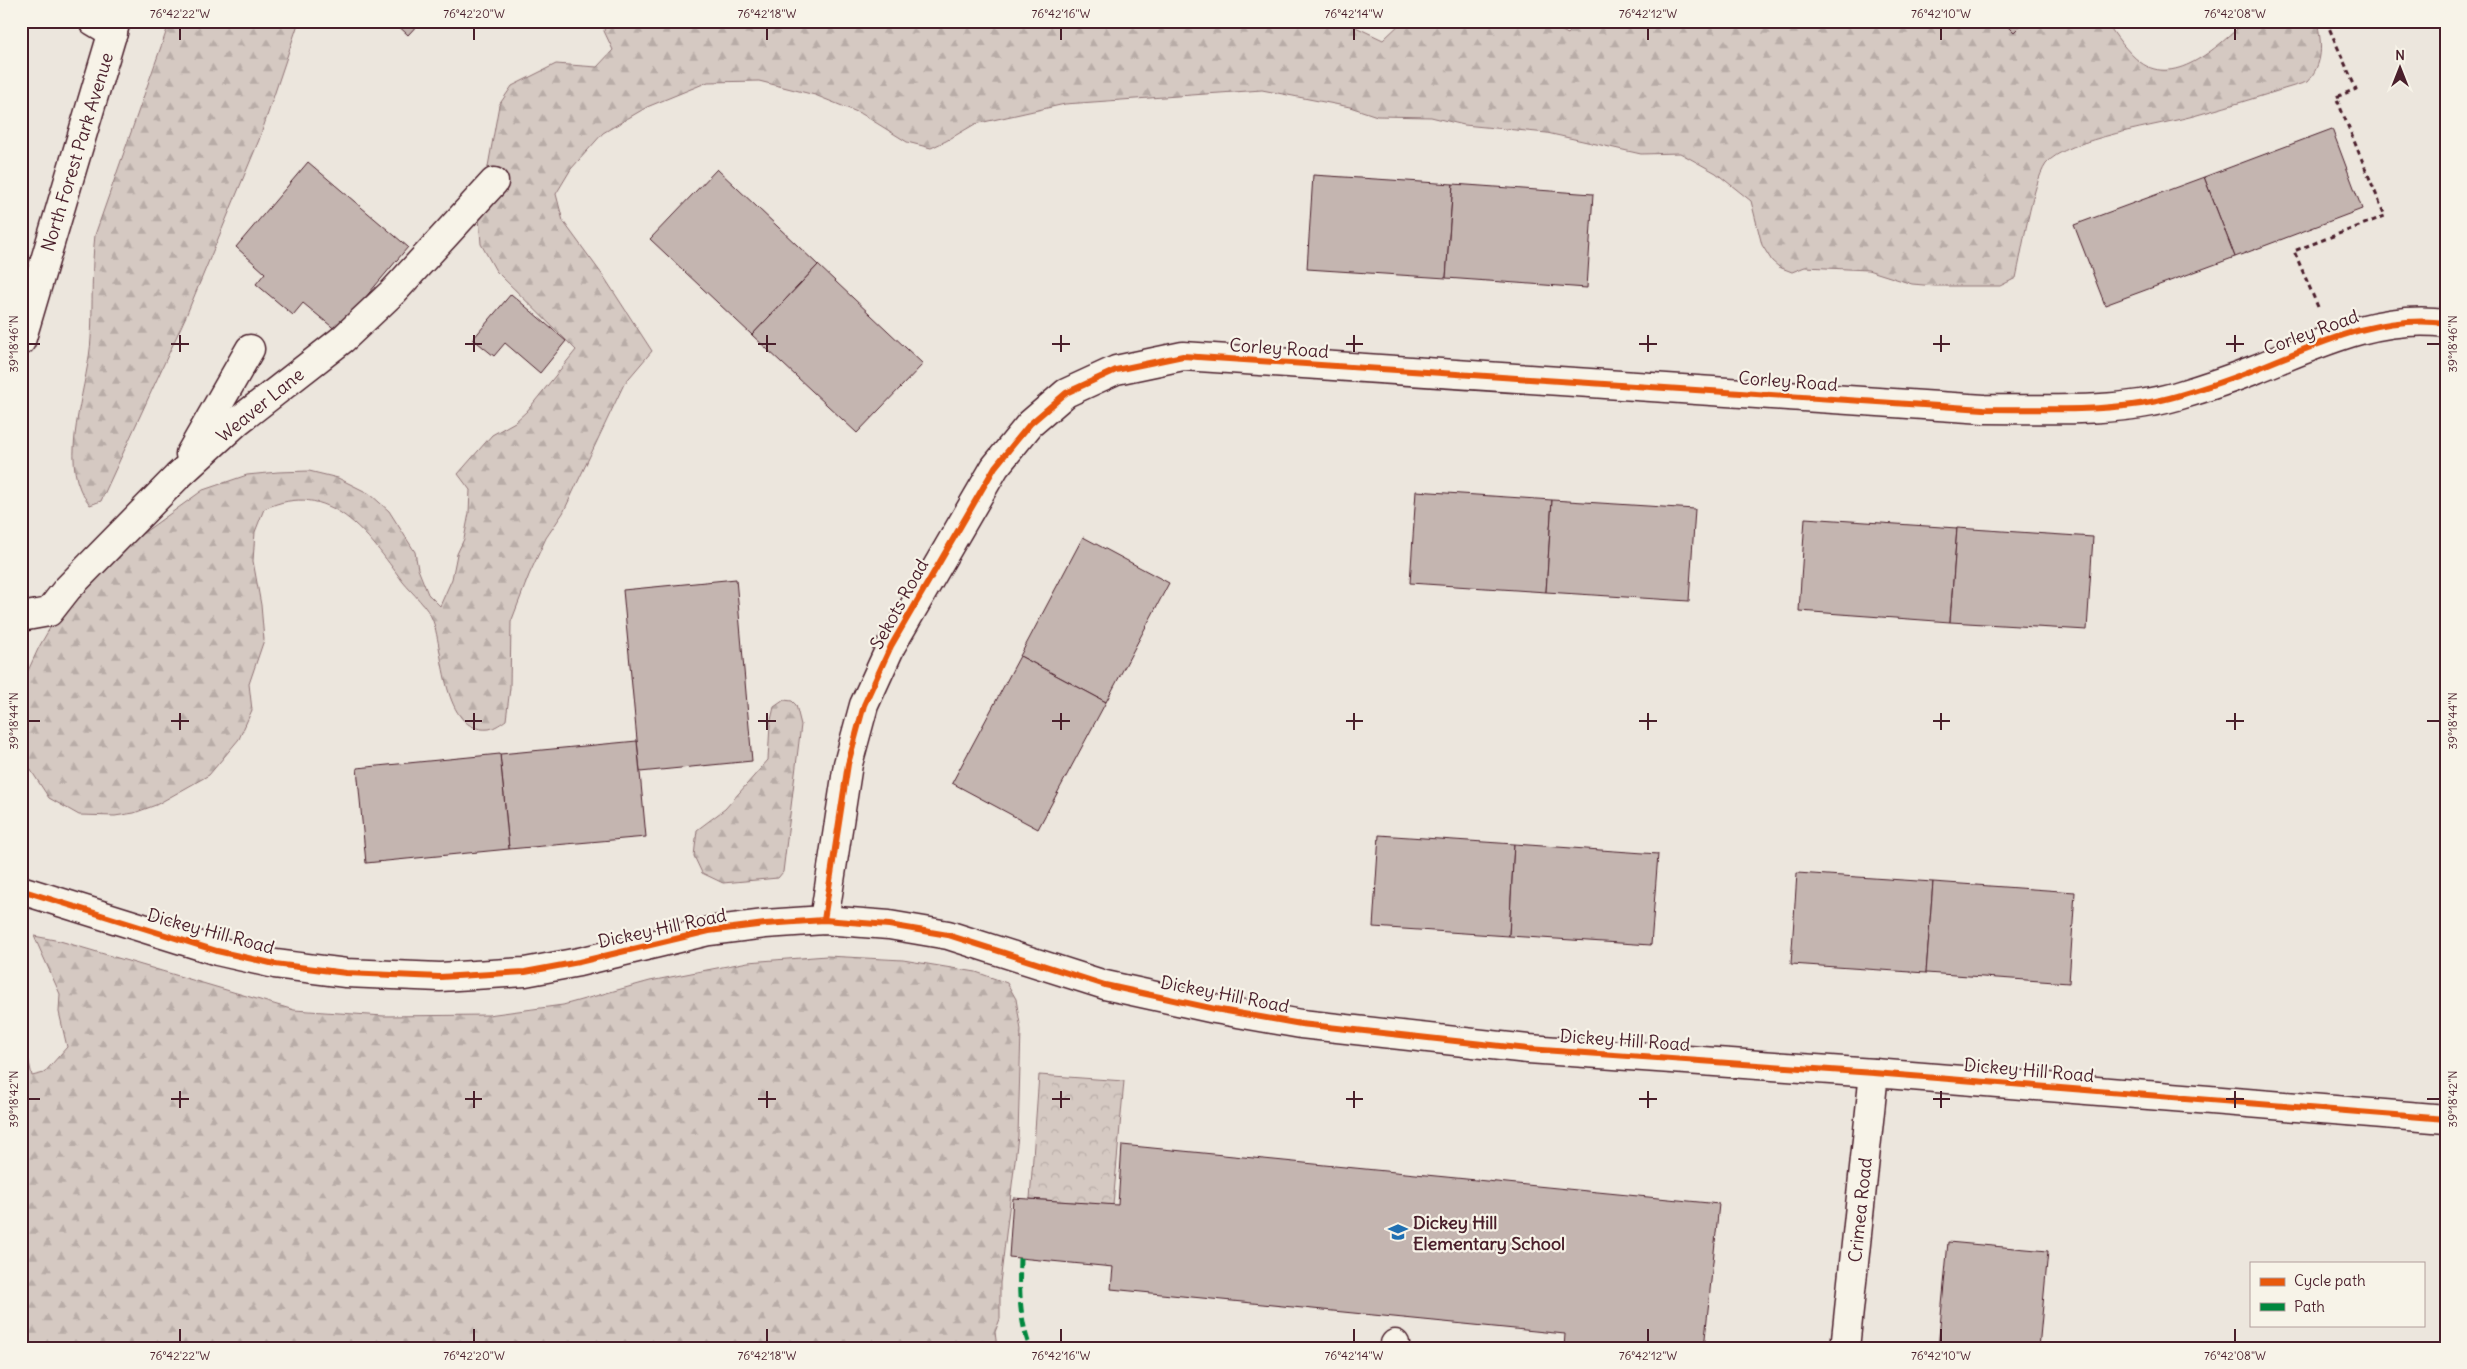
<svg xmlns="http://www.w3.org/2000/svg" width="2467" height="1369" font-family="Delius,sans-serif">
<style>
.forest{fill:url(#forest-firs);stroke:#907476}
.park{fill:url(#park-crowns);stroke:#907476}
.building{fill:#c4b5b0;stroke:#4a1f2b}
.lines{fill:none;stroke-linecap:round;stroke-linejoin:round}
.minor-casing{stroke:#4a1f2b;stroke-width:31}
.major-casing{stroke:#4a1f2b;stroke-width:31}
.path{stroke:#4a1f2b;stroke-width:3;stroke-dasharray:5 4;stroke-linecap:butt}
.minor{stroke:#f7f3e8;stroke-width:28}
.major{stroke:#f7f3e8;stroke-width:28}
.quiet{stroke:#00873e;stroke-width:5;stroke-dasharray:10 5;stroke-linecap:butt}
.cycleway-casing{stroke:#f7f3e8;stroke-width:9}
.cycleway{stroke:#e8590c;stroke-width:6}
.ticks{fill:none;stroke:#4a1f2b;stroke-width:2}
.labels{text-anchor:middle;dominant-baseline:central;stroke-width:4.5;stroke-linejoin:round;paint-order:stroke}
.street-label{font-size:18px;fill:#4a1f2b;stroke:#f7f3e8}
.poi-label{font-size:18px;font-weight:bold;fill:#4a1f2b;stroke:#f7f3e8;text-anchor:start}
.neatline{fill:none;stroke:#4a1f2b;stroke-width:2}
.ticks-label{font-size:12px;text-anchor:middle;fill:#4a1f2b}
</style>
<defs>
<pattern id="forest-firs" width="22" height="20" patternUnits="userSpaceOnUse" patternTransform="scale(1.25)"><rect width="22" height="20" fill="#d5c9c2"/><path d="M5 1l3.5 6h-7zM16 11l3.5 6h-7z" fill="#b8aca7"/></pattern>
<pattern id="park-crowns" width="20" height="18" patternUnits="userSpaceOnUse" patternTransform="scale(1.25)"><rect width="20" height="18" fill="#d5c9c2"/><path d="M2 6a3 3 0 1 1 6 0M12 15a3 3 0 1 1 6 0" fill="none" stroke="#b8aca7"/></pattern>
</defs>
<rect width="100%" height="100%" fill="#ece6dd"/>
<filter id="ink" filterUnits="userSpaceOnUse"><feTurbulence type="fractalNoise" baseFrequency=".02" numOctaves="2"/><feDisplacementMap in="SourceGraphic" scale="10" xChannelSelector="R" yChannelSelector="G"/><feConvolveMatrix kernelMatrix="1 2 1 2 8 2 1 2 1" color-interpolation-filters="sRGB"/></filter>
<g filter="url(#ink)">
<g class="forest">
<path d="M170 21H299L259 140 186 316 101 501 90 505C87 500 82 495 80 489 62 448 89 382 91 338 93 304 91 270 95 235Z"/>
<path d="M606 21H1343L1383 40 1403 21H1543L1568 34 1579 21H2106C2115 35 2127 52 2140 62 2176 89 2221 43 2246 21H2317C2322 45 2324 63 2307 82 2270 93 2234 105 2197 115 2163 125 2066 138 2046 164 2032 184 2022 252 2016 278L2000 286H1935L1912 284 1868 270 1805 267 1792 272 1779 267 1772 261 1762 245 1751 201 1716 173 1680 153 1641 154 1547 133 1464 125 1431 117 1377 116 1350 107 1262 90 1065 104 975 124 946 141 931 148 907 142 862 114 815 95 759 81 708 82 647 107 603 133 571 169 556 194 563 221 604 277 652 351 624 384 563 513 546 538 529 575 511 622 510 688 506 720C502 723 495 728 489 729 442 734 444 651 433 621 428 607 412 593 403 582 368 534 330 478 264 509L255 532 253 561 261 605 264 640 249 684 252 710 239 739 209 775 156 805 134 813 115 816 79 815 49 798 25 761 21 745 22 694 26 675 39 647 58 614 110 557 203 490 247 475 278 472 309 471 338 478 370 494 389 511 415 552 418 569 428 594 440 606 452 579 457 554 464 539 469 513 470 490 458 474 492 435 515 422 527 411 576 350 496 271 481 244 479 217 499 105 512 86 556 64 597 67 613 50 604 31Z"/>
<path d="M784 700 792 701 796 705 801 725 783 872 778 878 723 883 702 873 694 856 697 830 725 809 768 760 770 724 774 707Z"/>
<path d="M34 936 60 941 294 1010 384 1016 488 1015 563 1005 650 981 748 962 827 956 903 960 976 972 1007 983 1016 999 1021 1030 1018 1136 1000 1283V1319L995 1332 997 1348H21V1025L32 1076 44 1073 67 1047 59 1012 60 994Z"/>
</g>
<path class="park" d="M1039 1075 1124 1081 1113 1205 1030 1199Z"/>
<g class="building">
<path d="M393 21H421L408 35Z"/>
<path d="M2003 21H2025L2014 32Z"/>
<path d="M2137 21H2151L2144 28Z"/>
<path d="M2332 129 2362 209 2235 257 2204 177Z"/>
<path d="M308 162 408 247 337 331 303 303 293 315 256 284 265 273 236 247Z"/>
<path d="M717 169 818 265 752 335 650 239Z"/>
<path d="M1313 175 1453 184 1446 278 1307 269Z"/>
<path d="M2204 177 2235 257 2105 305 2074 225Z"/>
<path d="M1453 184 1593 194 1587 288 1446 278Z"/>
<path d="M818 265 923 364 857 433 752 335Z"/>
<path d="M511 294 566 341 540 373 505 343 494 356 473 339Z"/>
<path d="M1416 491 1552 500 1546 592 1410 583Z"/>
<path d="M1552 500 1695 509 1689 601 1546 592Z"/>
<path d="M1805 518 1957 528 1950 622 1799 611Z"/>
<path d="M1957 528 2093 537 2087 630 1950 622Z"/>
<path d="M1083 537 1169 583 1106 702 1020 656Z"/>
<path d="M736 579 752 761 640 772 623 590Z"/>
<path d="M1020 656 1106 702 1038 829 952 783Z"/>
<path d="M637 741 646 837 509 849 500 754Z"/>
<path d="M500 754 509 849 366 863 357 768Z"/>
<path d="M1379 835 1514 844 1509 936 1373 927Z"/>
<path d="M1514 844 1658 854 1651 945 1509 936Z"/>
<path d="M1797 873 1933 882 1926 973 1791 964Z"/>
<path d="M1933 882 2075 892 2069 983 1926 973Z"/>
<path d="M1122 1145 1719 1204 1704 1348H1564L1565 1334 1111 1289 1113 1267 1009 1257 1013 1198 1118 1205Z"/>
<path d="M1948 1242 2048 1251 2039 1348H1938Z"/>
</g>
<g class="lines">
<defs>
<g id="minor">
<path d="M93 21 113 33"/>
<path d="M190 454 250 349"/>
<path d="M21 617 49 612 67 589 177 477 238 421 343 339 394 291 494 182"/>
<path d="M21 890 217 951 275 964 346 973 440 977 525 972 579 962 709 931 765 924 824 920 889 925 948 935 1105 985 1215 1009 1301 1024 1528 1049 1874 1073 2446 1119"/>
<path d="M824 920 848 764 864 705 891 646 995 467 1030 424 1066 393 1116 370 1183 356 1984 409C2045 409 2119 413 2177 396 2204 388 2231 379 2256 369 2318 344 2378 314 2446 323"/>
<path d="M1395 1348V1344"/>
<path d="M1845 1348 1874 1073"/>
</g>
<path id="major" d="M21 341 116 21"/>
</defs>
<use href="#minor" class="minor-casing"/>
<use href="#major" class="major-casing"/>
<path class="path" d="M2318 307 2294 251 2385 216 2336 97 2356 89 2326 21"/>
<use href="#minor" class="minor"/>
<use href="#major" class="major"/>
<path class="quiet" d="M1020 1258C1019 1290 1019 1317 1030 1348"/>
<defs>
<g id="cycleway">
<path d="M21 890 217 951 275 964 346 973 440 977 525 972 579 962 709 931 765 924 824 920 889 925 948 935 1105 985 1215 1009 1301 1024 1528 1049 1874 1073 2446 1119"/>
<path d="M824 920 848 764 864 705 891 646 995 467 1030 424 1066 393 1116 370 1183 356 1984 409C2045 409 2119 413 2177 396 2204 388 2231 379 2256 369 2318 344 2378 314 2446 323"/>
</g>
</defs>
<use href="#cycleway" class="cycleway-casing"/>
<use href="#cycleway" class="cycleway"/>
</g>
</g>
<path class="ticks" d="M180 28V40M474 28V40M767 28V40M1061 28V40M1354 28V40M1648 28V40M1941 28V40M2235 28V40M180 335V352M474 335V352M767 335V352M1061 335V352M1354 335V352M1648 335V352M1941 335V352M2235 335V352M28 344H40M171 344H189M465 344H482M758 344H776M1052 344H1070M1346 344H1363M1639 344H1657M1933 344H1950M2226 344H2244M2427 344H2440M180 713V730M474 713V730M767 713V730M1061 713V730M1354 713V730M1648 713V730M1941 713V730M2235 713V730M28 721H40M171 721H189M465 721H482M758 721H776M1052 721H1070M1346 721H1363M1639 721H1657M1933 721H1950M2226 721H2244M2427 721H2440M180 1091V1108M474 1091V1108M767 1091V1108M1061 1091V1108M1354 1091V1108M1648 1091V1108M1941 1091V1108M2235 1091V1108M28 1099H40M171 1099H189M465 1099H482M758 1099H776M1052 1099H1070M1346 1099H1363M1639 1099H1657M1933 1099H1950M2226 1099H2244M2427 1099H2440M180 1329V1342M474 1329V1342M767 1329V1342M1061 1329V1342M1354 1329V1342M1648 1329V1342M1941 1329V1342M2235 1329V1342"/>
<defs>
<symbol id="school-bare" viewBox="-9 -9 18 18"><path d="M0-5L7-2L0 1L-7-2ZM-4 1L0 2.5L4 1V4Q0 6-4 4Z" fill="#1f6fb2" stroke="#f7f3e8" stroke-width="2.5" paint-order="stroke"/></symbol>
</defs>
<g fill-rule="evenodd">
<use href="#school-bare" x="1384" y="1218" width="28" height="28"/>
</g>
<g class="labels">
<g class="street-label">
<text transform="translate(77 152) rotate(-73)">North Forest Park Avenue</text>
<text transform="translate(2311 332) rotate(-20)">Corley Road</text>
<text transform="translate(1279 348) rotate(4)">Corley Road</text>
<text transform="translate(1788 381) rotate(4)">Corley Road</text>
<text transform="translate(260 405) rotate(-39)">Weaver Lane</text>
<text transform="translate(899 604) rotate(-61)">Sekots Road</text>
<text transform="translate(662 928) rotate(-12)">Dickey Hill Road</text>
<text transform="translate(211 931) rotate(15)">Dickey Hill Road</text>
<text transform="translate(1225 994) rotate(11)">Dickey Hill Road</text>
<text transform="translate(1625 1040) rotate(4)">Dickey Hill Road</text>
<text transform="translate(2029 1070) rotate(5)">Dickey Hill Road</text>
<text transform="translate(1860 1210) rotate(-84)">Crimea Road</text>
</g>
<g class="poi-label">
<text x="1413" y="1222">Dickey Hill<tspan x="1413" dy="21">Elementary School</tspan></text>
</g>
</g>
<rect width="2467" height="1369" fill="none" stroke="#f7f3e8" stroke-width="55"/>
<rect x="2250" y="1262" width="175" height="65" fill="#f7f3e8" stroke="#b29e9c"/>
<rect x="2260" y="1278" width="25" height="8" fill="#e8590c" stroke="#b29e9c"/>
<text x="2294" y="1286" font-size="15" fill="#4a1f2b">Cycle path</text>
<rect x="2260" y="1303" width="25" height="8" fill="#00873e" stroke="#b29e9c"/>
<text x="2294" y="1312" font-size="15" fill="#4a1f2b">Path</text>
<g transform="translate(2400 68)" stroke="#f7f3e8" stroke-width="4" paint-order="stroke">
<path d="M0-4L9 19L0 12L-9 19Z" fill="#4a1f2b"/>
<text y="-8" font-size="14" font-weight="bold" text-anchor="middle" fill="#4a1f2b">N</text>
</g>
<rect x="28" y="28" width="2412" height="1314" class="neatline"/>
<g class="ticks-label">
<text x="180" y="18">76°42'22"W</text>
<text x="474" y="18">76°42'20"W</text>
<text x="767" y="18">76°42'18"W</text>
<text x="1061" y="18">76°42'16"W</text>
<text x="1354" y="18">76°42'14"W</text>
<text x="1648" y="18">76°42'12"W</text>
<text x="1941" y="18">76°42'10"W</text>
<text x="2235" y="18">76°42'08"W</text>
<text transform="translate(14 344) rotate(-90)" y="4">39°18'46"N</text>
<text transform="translate(2453 344) rotate(-90)" y="4">39°18'46"N</text>
<text transform="translate(14 721) rotate(-90)" y="4">39°18'44"N</text>
<text transform="translate(2453 721) rotate(-90)" y="4">39°18'44"N</text>
<text transform="translate(14 1099) rotate(-90)" y="4">39°18'42"N</text>
<text transform="translate(2453 1099) rotate(-90)" y="4">39°18'42"N</text>
<text x="180" y="1360">76°42'22"W</text>
<text x="474" y="1360">76°42'20"W</text>
<text x="767" y="1360">76°42'18"W</text>
<text x="1061" y="1360">76°42'16"W</text>
<text x="1354" y="1360">76°42'14"W</text>
<text x="1648" y="1360">76°42'12"W</text>
<text x="1941" y="1360">76°42'10"W</text>
<text x="2235" y="1360">76°42'08"W</text>
</g>
</svg>
